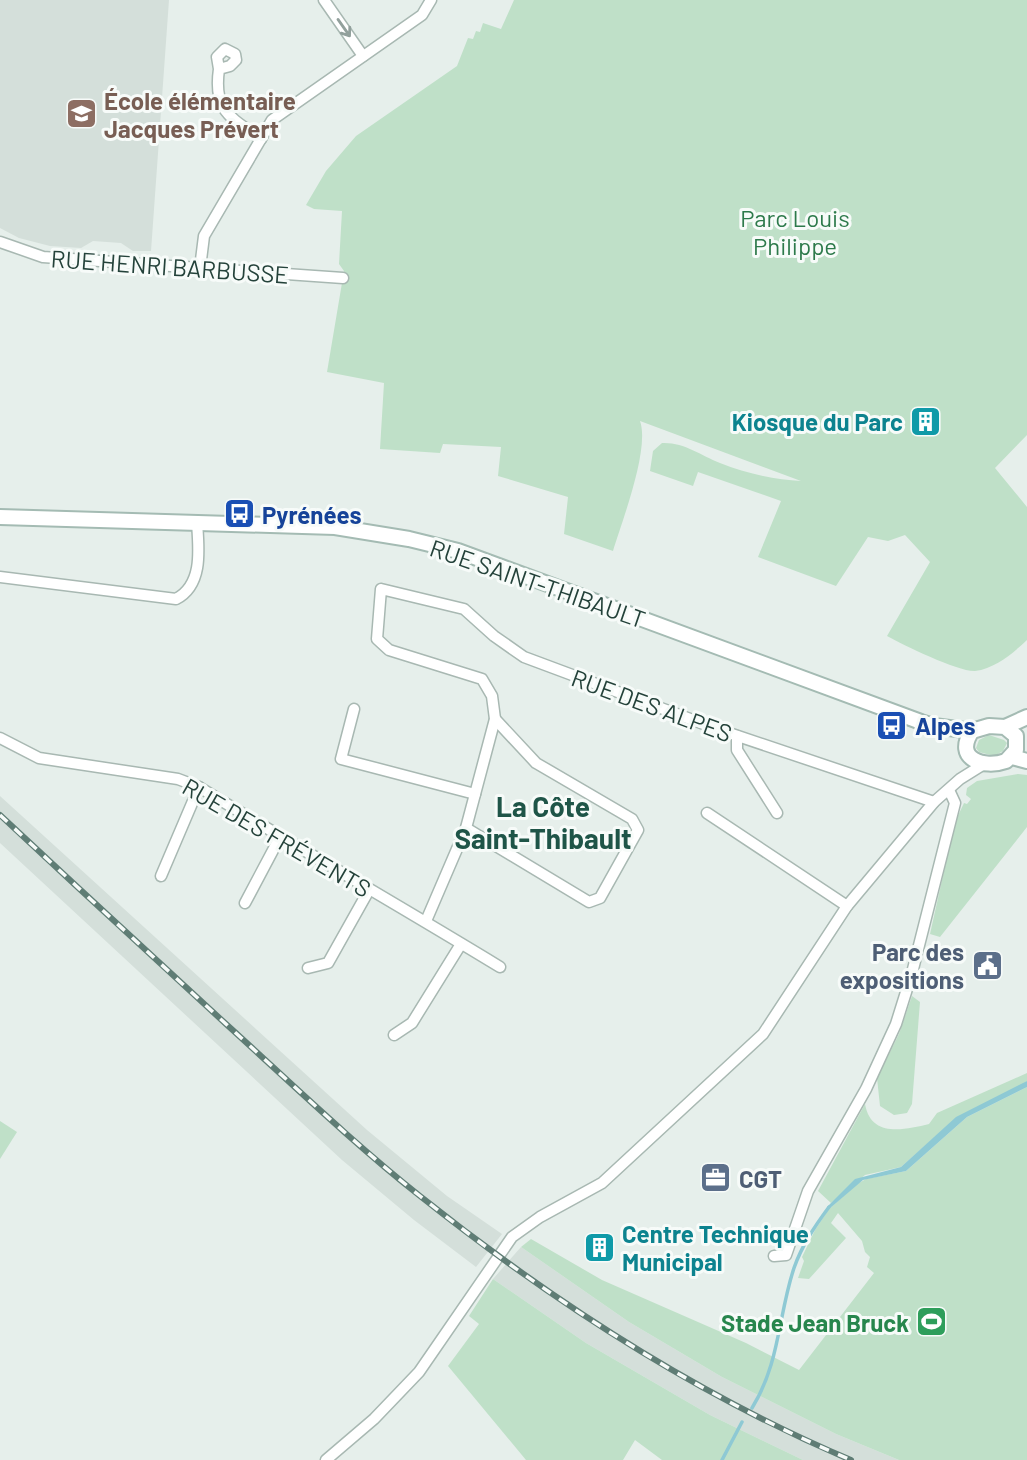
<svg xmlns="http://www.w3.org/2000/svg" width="1027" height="1460" font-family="Barlow,sans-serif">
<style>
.built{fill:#d4dfda}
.green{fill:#bfe0c8}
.water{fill:#8ec9d4}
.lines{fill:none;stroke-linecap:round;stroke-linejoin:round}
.stream{stroke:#8ec9d4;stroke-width:3.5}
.minor-casing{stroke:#a8b8b2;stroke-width:13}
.secondary-casing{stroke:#a4bbb3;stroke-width:18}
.minor{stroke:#fff;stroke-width:10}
.secondary{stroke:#fff;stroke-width:14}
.rail-casing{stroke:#5f7d75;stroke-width:6}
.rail{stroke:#f7fbf9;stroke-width:3.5;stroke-dasharray:10;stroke-linecap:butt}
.oneway{stroke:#92a09c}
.labels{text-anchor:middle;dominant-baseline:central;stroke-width:6;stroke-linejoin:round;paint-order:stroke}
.education-label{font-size:24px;font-weight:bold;fill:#785e54;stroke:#f7fbf9;text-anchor:start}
.park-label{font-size:24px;fill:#2d7a4b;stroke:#f7fbf9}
.street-label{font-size:24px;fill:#24423a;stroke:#f7fbf9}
.culture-label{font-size:24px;font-weight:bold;fill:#0d838f;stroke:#f7fbf9;text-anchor:end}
.transit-label{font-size:24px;font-weight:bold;fill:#164399;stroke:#f7fbf9;text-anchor:start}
.service-label{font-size:24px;font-weight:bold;fill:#4e5e75;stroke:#f7fbf9;text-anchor:end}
.leisure-label{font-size:24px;font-weight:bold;fill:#27864d;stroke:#f7fbf9;text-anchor:end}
.quarter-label{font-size:28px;font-weight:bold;fill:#1f5548;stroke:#f7fbf9}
</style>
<rect width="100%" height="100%" fill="#e6efeb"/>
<g class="built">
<path d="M0 0H169L151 251H133L121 243 93 241 81 248 50 246 19 238 0 228Z"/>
<path d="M0 796 367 1130 447 1196 502 1234 476 1267 414 1220 342 1160 0 843Z"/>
<path d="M521 1247 629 1322 722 1377 836 1434 899 1460H803L710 1415 586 1343 493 1279Z"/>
</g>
<g class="green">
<path d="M514 0H1027V435L995 468 1027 507V640C1013 653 996 668 975 671 959 672 903 645 887 636L930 562 905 535 888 541 868 537 836 586 758 557 781 501 698 472 693 486 650 471 653 451 662 443C684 442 700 455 720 463 745 473 775 480 801 481L640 421C650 449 622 521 613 551L564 534 568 497 498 476 501 447 443 444 440 453 380 449 384 383 327 372 344 271 339 264 342 211 314 209 306 205 326 171 356 136 457 66 468 38 473 39 476 31 480 32 483 23 501 29Z"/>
<path d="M989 735 1004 740 1007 743 1003 751 994 756 979 752 976 748 979 740Z"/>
<path d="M1018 774 1027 775V827L940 937 930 934 955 822 964 803 967 804 971 799 966 795 967 788 977 781Z"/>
<path d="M912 996 920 1002 912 1104 907 1113 894 1115 880 1106 877 1078 899 1034Z"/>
<path d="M1027 1073V1081L1020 1086 956 1118 901 1167 865 1175 831 1203 818 1191 865 1104C871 1138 904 1130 929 1124L937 1113Z"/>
<path d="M1027 1087V1460H899L836 1434 722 1377 629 1322 521 1247 531 1239 602 1280 746 1343 799 1370 874 1273 867 1267 870 1257 865 1252 862 1241 838 1213 831 1223 846 1238 809 1279 798 1278 804 1261 802 1257 815 1230 829 1209 857 1184 866 1179 906 1171 967 1117Z"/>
<path d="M0 1121 17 1132 0 1159Z"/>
<path d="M493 1279 586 1343 710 1415 803 1460H662L635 1440 623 1460H526L448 1366 479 1324 469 1316Z"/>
</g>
<path class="water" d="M1027 1081V1087L967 1117 906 1171 863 1180 829 1209 827 1207 855 1179 901 1167 956 1117Z"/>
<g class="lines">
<g class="stream">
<path d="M752 1408C780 1363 778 1316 794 1268 802 1245 815 1226 829 1207"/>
<path d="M722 1460 742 1422"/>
</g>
<defs>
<g id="minor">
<path d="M324 0 363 56"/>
<path d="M219 69 217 57 225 49 235 54 236 60 230 66 219 69C213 111 230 117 261 139"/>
<path d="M0 242 43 257 343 278"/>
<path d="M200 268 204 236 272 120 422 15 431 0"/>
<path d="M0 577 176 599C203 585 199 550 197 523"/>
<path d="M354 709 341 759 475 794"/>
<path d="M737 736V750L777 813"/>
<path d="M0 738 39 758 178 779 199 787C298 848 400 906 500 967"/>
<path d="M707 813 847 906"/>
<path d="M466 828 589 902 600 898 638 830 632 819 536 763 495 719"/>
<path d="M161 876 199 787"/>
<path d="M245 903 280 837"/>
<path d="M426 921 466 828 495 719 492 696 482 679 389 650 377 639 381 589 464 609 494 636 524 657 717 729 934 802"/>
<path d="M308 968 328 963 369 890"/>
<path d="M394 1035 412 1023 461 944"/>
<path d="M774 1256 786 1255 808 1191 866 1089 896 1024 912 973 955 803 949 790"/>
<path d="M326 1460 374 1419 419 1372 512 1237 540 1217 602 1183 763 1034 847 906 934 802 960 779 984 764"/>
</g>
<g id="secondary">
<path d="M0 517 335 527 409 539 458 551 921 722 934 726 972 731"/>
<path d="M989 726 1005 727 1016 736V750L1006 761C984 769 953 759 972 731Z"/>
<path d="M1005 727 1027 717"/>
<path d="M1012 757 1027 761"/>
</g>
</defs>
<use href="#minor" class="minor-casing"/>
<use href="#secondary" class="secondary-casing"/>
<use href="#minor" class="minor"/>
<use href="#secondary" class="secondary"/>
<defs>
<path id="rail" d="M0 815C75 885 151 955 226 1024 290 1082 352 1142 420 1196 552 1301 695 1394 851 1460"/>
</defs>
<use href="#rail" class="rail-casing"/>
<use href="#rail" class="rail"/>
</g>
<defs><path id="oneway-shaft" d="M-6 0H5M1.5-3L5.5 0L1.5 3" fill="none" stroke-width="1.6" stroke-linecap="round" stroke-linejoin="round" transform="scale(1.75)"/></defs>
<use class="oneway" href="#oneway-shaft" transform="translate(344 28) rotate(55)"/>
<defs>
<symbol id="school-square" viewBox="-11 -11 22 22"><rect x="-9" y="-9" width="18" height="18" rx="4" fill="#8d6e63" stroke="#f7fbf9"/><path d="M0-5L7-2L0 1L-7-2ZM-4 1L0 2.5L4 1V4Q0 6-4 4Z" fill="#fff"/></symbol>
<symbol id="building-square" viewBox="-11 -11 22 22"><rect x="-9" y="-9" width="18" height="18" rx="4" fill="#0f9aa8" stroke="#f7fbf9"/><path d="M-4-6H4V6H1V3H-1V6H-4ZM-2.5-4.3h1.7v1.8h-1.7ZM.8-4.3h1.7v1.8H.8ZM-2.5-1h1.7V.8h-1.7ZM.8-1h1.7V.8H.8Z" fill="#fff"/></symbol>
<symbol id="bus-square" viewBox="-11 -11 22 22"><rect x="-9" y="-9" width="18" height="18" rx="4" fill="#1a4fb4" stroke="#f7fbf9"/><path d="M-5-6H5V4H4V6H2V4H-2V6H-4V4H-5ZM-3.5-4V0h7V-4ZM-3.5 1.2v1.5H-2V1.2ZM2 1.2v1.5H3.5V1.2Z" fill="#fff"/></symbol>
<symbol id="civic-square" viewBox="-11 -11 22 22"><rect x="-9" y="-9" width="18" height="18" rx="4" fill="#5c6f8a" stroke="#f7fbf9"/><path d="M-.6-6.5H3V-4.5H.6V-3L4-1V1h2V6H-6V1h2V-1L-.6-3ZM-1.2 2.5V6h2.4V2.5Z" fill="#fff"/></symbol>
<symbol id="office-square" viewBox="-11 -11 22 22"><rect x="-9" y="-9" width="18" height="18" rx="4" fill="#5c6f8a" stroke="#f7fbf9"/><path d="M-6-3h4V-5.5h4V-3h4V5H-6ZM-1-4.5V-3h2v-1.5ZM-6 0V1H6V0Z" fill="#fff"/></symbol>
<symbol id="stadium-square" viewBox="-11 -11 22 22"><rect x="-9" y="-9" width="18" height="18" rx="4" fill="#2e9e5b" stroke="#f7fbf9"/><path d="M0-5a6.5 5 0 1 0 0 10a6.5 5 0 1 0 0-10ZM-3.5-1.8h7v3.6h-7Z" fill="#fff"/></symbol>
</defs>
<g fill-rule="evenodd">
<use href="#school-square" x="64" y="96" width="35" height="35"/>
<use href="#building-square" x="908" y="404" width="35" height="35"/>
<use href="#bus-square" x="222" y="496" width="35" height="35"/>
<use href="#bus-square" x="874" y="708" width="35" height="35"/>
<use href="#civic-square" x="970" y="948" width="35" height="35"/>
<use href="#office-square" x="698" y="1160" width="35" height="35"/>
<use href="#building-square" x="582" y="1230" width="35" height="35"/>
<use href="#stadium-square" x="914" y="1304" width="35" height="35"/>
</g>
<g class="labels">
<g class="education-label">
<text x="104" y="100">École élémentaire<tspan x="104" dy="28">Jacques Prévert</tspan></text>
</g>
<g class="park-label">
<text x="795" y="217">Parc Louis<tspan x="795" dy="28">Philippe</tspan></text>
</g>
<g class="street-label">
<text transform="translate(170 266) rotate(4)">RUE HENRI BARBUSSE</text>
<text transform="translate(538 583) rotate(19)">RUE SAINT-THIBAULT</text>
<text transform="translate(652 705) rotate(20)">RUE DES ALPES</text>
<text transform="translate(277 837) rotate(30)">RUE DES FRÉVENTS</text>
</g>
<g class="culture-label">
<text x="903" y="421">Kiosque du Parc</text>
<text x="622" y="1233" text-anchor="start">Centre Technique<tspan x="622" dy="28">Municipal</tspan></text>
</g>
<g class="transit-label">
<text x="262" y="514">Pyrénées</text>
<text x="915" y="725">Alpes</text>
</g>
<g class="service-label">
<text x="964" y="951">Parc des<tspan x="964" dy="28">expositions</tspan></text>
<text x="739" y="1178" text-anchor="start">CGT</text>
</g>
<g class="leisure-label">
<text x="909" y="1322">Stade Jean Bruck</text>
</g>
<g class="quarter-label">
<text x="543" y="806">La Côte<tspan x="543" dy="32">Saint-Thibault</tspan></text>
</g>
</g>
</svg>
